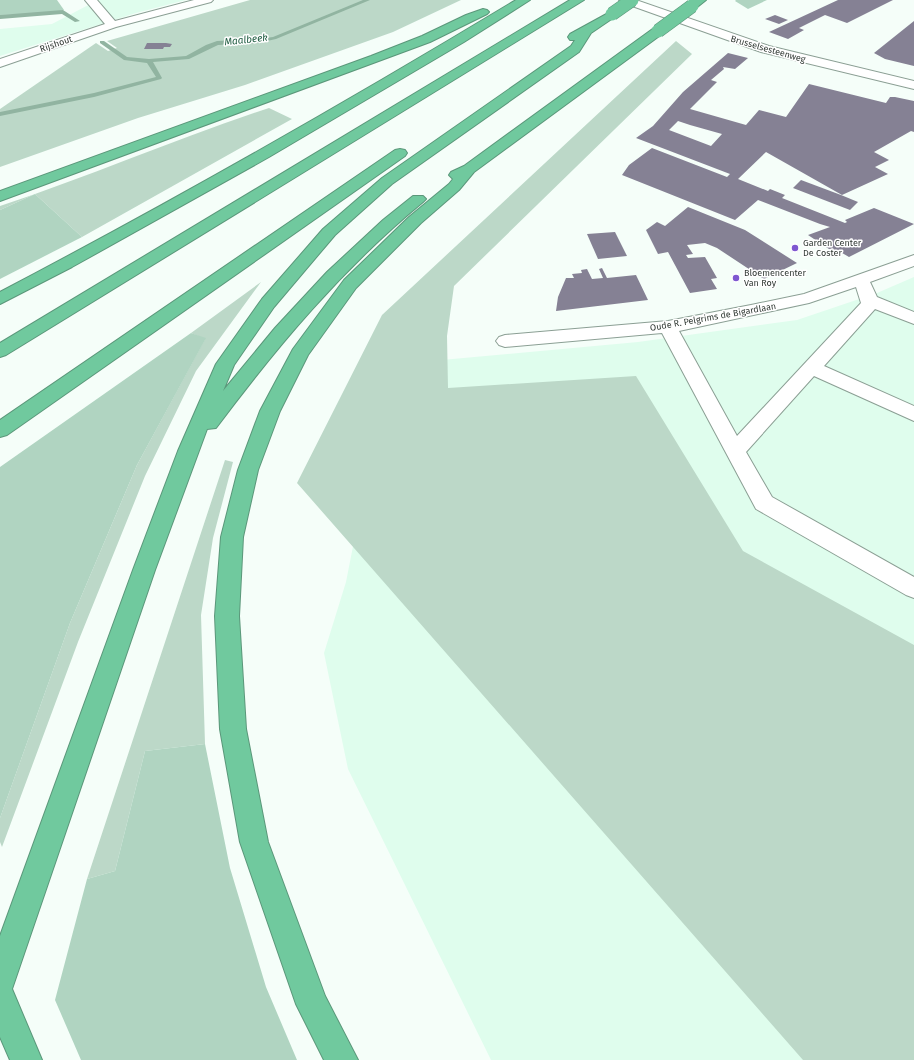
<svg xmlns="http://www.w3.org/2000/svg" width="914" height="1060" font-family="'Fira Sans',sans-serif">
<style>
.built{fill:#dffded}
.green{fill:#bcd8c8}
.forest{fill:#b0d4c1}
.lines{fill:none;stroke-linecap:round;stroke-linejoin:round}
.stream{fill:#91b4a1;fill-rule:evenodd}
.building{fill:#858194;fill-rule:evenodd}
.minor-casing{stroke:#8b9f94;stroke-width:2}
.highway-casing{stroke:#5b977a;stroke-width:2}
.minor{fill:#fff;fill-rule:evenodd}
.highway{fill:#70c99e;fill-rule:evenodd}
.highway-bridge-casing{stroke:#5b977a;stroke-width:14;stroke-linecap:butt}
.highway-bridge{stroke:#70c99e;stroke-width:13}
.poi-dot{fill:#7e57d0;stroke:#fff;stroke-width:1.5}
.labels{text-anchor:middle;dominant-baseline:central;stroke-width:3;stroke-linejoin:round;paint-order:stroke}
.far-street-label{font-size:9px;fill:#333b36;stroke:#fff}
.far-poi-label{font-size:9px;fill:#333b36;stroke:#fff;text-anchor:start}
.far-water-label{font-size:10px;font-style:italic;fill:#1e5b40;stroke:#fff}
</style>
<rect width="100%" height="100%" fill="#f5fef9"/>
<g class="built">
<path d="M98 0H186L136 13 0 56V29L52 24Z"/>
<path d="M914 277V1060H491L348 769 324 653 346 582 369 465 409 363 638 342 797 320 877 293Z"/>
</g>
<g class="green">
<path d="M250 0H461L393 32 245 85 138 118 0 167V109L96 43 108 51 117 48 107 41Z"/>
<path d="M676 41 692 54 454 286 447 336 448 388 636 376 743 551 914 645V1060H803L297 483 382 315Z"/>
<path d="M269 108 292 119 82 237 35 194 0 210V206C91 176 178 138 269 108Z"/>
<path d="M261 282 196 371 145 476 78 642 2 847 0 842V818L70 623 137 465 205 339 191 333Z"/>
<path d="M225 460 233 462 213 538 201 615 205 744 145 751 115 871 87 879Z"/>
</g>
<g class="forest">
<path d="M0 0H57L64 10 48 14 0 15Z"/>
<path d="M736 0H767L748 9 735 1Z"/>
<path d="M35 194 82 237 0 279V210Z"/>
<path d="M191 333 206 338 137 465 70 623 0 818V467Z"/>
<path d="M205 744 230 868 266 987 297 1060H81L55 1000 87 879 115 871 145 751Z"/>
</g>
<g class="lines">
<g class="stream">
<path d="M363 0H370L276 39 258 43 218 45 189 59 153 62 162 78 161 79 94 97 0 116V112L94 93 156 77 147 63 124 60 100 43V41H104L127 57 149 59 186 56 206 45 217 41 258 39 273 37Z"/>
<path d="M63 10 80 21 75 22 62 14 0 19V15Z"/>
</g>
</g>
<g class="building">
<path d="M838 0H893L847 23 825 15 799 28 804 30 788 39 769 32Z"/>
<path d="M775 15 788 20 779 24 765 19Z"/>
<path d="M914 21V66L885 59 874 53Z"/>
<path d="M147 43H166L172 44 170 47H164L163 49H144Z"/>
<path d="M728 53 748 58 735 69 723 67 724 69 711 80 717 82 690 109 746 125 759 110 786 117 809 84 886 103 890 97H895L914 101V132L911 131 874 152 889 160 875 167 888 174 842 195 766 152 738 179 768 191 770 189 785 195 782 198 845 223 847 222 845 220 874 208 914 224 849 257 837 250 829 249 808 235 830 227 820 224 758 200 735 220 622 175 629 165 652 148 727 177 730 174 636 138 653 126 683 92ZM678 121 690 125 722 134 711 146 669 130Z"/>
<path d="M801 180 841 195 858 202 850 210 793 188Z"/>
<path d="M688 207 745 230 797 263 764 279 717 248 705 243 687 245 693 254 686 255 688 258 705 257 717 278 711 279 717 289 690 293 668 252 658 254 646 230 657 222 665 226Z"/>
<path d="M615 232 627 256 598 259 587 234Z"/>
<path d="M602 268 607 278 636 275 648 300 556 311 558 297 566 278H574L572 274 582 273 581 270 587 269 592 279 603 278 599 269Z"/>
</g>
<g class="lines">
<defs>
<g id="minor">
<path d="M85 0H97L115 21 194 0H213L211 2 116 27 0 67V59L105 24Z"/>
<path d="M619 0H636L769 46 914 81V89L761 52 621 2Z"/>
<path d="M914 255V266L870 282 877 297 914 312V324L875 309 824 366 914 406V421L814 376 746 452 772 497 914 577V598L906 595 756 509 662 333 505 347 499 345 496 341 499 337 505 335 668 321 751 305 804 294ZM856 287 861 303 737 436 679 331 809 303Z"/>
</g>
<g id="highway">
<path d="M516 0H530L464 42 269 157 72 267 0 304V292C175 200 347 102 516 0Z"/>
<path d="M570 0H584L6 355 0 357V343Z"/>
<path d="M693 0H706L696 8H688L686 6Z"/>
<path d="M483 9 487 10 489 12 487 14 430 42 0 201V191L371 56 422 36 466 15Z"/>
<path d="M612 11 616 12 618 14 616 16 591 33 579 52 392 184 335 235 274 307 234 365 223 391 275 328 327 272 383 220 413 196H423L426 199 423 202C343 268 278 345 216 428L207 429 155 570 12 989 42 1060H10L0 1037V936L133 570 178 451 216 364 262 299 323 229 382 178 571 46 575 40H570L568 37 570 34Z"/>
<path d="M658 27 664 31 662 34 474 172 459 190 421 223 356 288 308 355 280 411 258 470 243 537 239 616 246 729 268 842 325 996 358 1060H324L296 1004 240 842 220 729 215 616 221 537 238 470 260 411 293 349 344 280 409 217 449 184 453 179 449 175 451 172 464 166 654 28Z"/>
<path d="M400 149 405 150 407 153 405 156 7 435 0 437V420L395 150Z"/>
</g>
</defs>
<use href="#minor" class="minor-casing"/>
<use href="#highway" class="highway-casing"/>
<use href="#minor" class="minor"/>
<use href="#highway" class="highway"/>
<defs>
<g id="highway-bridge">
<path d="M612 14 632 0"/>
<path d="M658 31 692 6"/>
</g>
</defs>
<use href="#highway-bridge" class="highway-bridge-casing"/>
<use href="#highway-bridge" class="highway-bridge"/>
</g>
<g class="poi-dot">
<circle cx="795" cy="248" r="4"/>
<circle cx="736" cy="278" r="4"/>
</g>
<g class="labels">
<g class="far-street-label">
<text transform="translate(56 44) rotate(-19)">Rijshout</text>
<text transform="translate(768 49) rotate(16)">Brusselsesteenweg</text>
<text transform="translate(713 317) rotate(-10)">Oude R. Pelgrims de Bigardlaan</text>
</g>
<g class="far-poi-label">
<text x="803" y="243">Garden Center<tspan x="803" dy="10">De Coster</tspan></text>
<text x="744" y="273">Bloemencenter<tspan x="744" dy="10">Van Roy</tspan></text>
</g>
<g class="far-water-label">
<text transform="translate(246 40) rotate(-6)">Maalbeek</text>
</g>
</g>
</svg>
